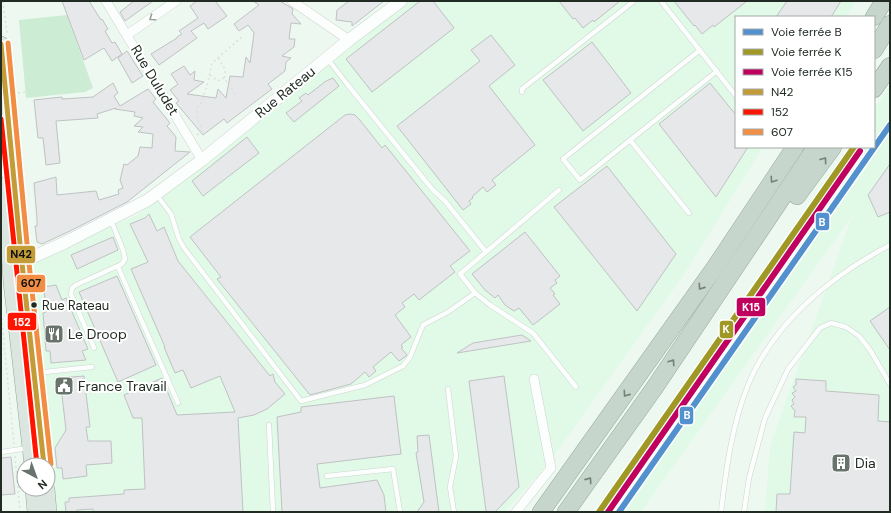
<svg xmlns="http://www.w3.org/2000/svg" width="891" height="513" font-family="'DM Sans',sans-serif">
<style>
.built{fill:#e1fae7}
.green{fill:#cdecd4}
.building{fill:#e6e8ea;stroke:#bfc2c3}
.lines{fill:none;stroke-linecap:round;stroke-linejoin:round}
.service-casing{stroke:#ccd6ce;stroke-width:5.5}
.minor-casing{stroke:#ccd6ce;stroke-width:10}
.tertiary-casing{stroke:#ccd6ce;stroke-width:13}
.primary-casing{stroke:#94a99b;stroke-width:16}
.motorway-casing{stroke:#94a99b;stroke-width:18}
.path{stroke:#dce0dd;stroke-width:1.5;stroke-dasharray:2 3;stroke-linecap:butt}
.service{stroke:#fcfefd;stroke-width:4.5}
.minor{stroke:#fcfefd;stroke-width:9}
.tertiary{stroke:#fcfefd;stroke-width:12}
.primary{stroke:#dce6e0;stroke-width:15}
.motorway{stroke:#c7d6cc;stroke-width:17}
.bus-1-casing{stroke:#fff;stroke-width:8}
.bus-2-casing{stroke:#fff;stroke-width:8}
.bus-3-casing{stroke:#fff;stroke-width:8}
.bus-1{stroke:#c39c37;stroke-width:5}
.bus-2{stroke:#ff1400;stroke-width:5}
.bus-3{stroke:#f28e43;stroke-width:5}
.rail-1-casing{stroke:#fff;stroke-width:9}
.rail-2-casing{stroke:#fff;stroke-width:9}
.rail-3-casing{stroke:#fff;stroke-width:9}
.rail-1{stroke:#5291ce;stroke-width:6}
.rail-2{stroke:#9f9825;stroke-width:6}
.rail-3{stroke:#bf005f;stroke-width:6}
.oneway{stroke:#999f9b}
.oneway2{stroke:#748078}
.bus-dot{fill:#212b23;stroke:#fff;stroke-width:1.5}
.labels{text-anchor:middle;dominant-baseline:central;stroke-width:4;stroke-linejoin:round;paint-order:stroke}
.bus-label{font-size:13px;fill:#212b23;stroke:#fff;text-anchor:start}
.street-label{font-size:14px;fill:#212b23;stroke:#fff}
.poi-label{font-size:14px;fill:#212b23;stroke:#fff;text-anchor:start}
.line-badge{stroke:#fff;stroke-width:1.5}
.badge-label{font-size:11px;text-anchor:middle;font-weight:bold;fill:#fff}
.pale-badge-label{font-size:11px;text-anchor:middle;font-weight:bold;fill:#111}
</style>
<rect width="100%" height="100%" fill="#edf9f0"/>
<g class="built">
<path d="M410 1H856L846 17H736V147H763L683 276 547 465 504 512H57L25 261 137 215 360 39Z"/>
<path d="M890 86V512H765L770 446 852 216 641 512H593L848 147H874V109Z"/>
</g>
<path class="green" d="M67 15 93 88 85 92 26 98 19 20Z"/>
<g class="building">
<path d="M62 1H89L101 20 102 19 108 29 105 31 112 43 115 42 122 54 112 61 104 48 84 60Z"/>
<path d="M134 1H153L125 21 120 12Z"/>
<path d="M197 1H215L227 16 208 29 204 23 191 31 197 38 159 65 151 54 177 38V37L182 34 179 31 198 18 190 6Z"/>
<path d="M253 1H280L293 9 292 14 301 24 291 23 289 39H295L294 47 282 56 291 58 286 62 285 71 268 84 272 89 227 123 224 119 203 135 176 103 179 101 170 90 178 84 171 74 184 66 190 75 195 71 194 80 204 82 187 94 216 98 218 89 226 98 230 76 243 77 246 57 250 63 254 33 248 25 239 31 234 24 259 5Z"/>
<path d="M349 1H384L352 26V22L336 20 337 10Z"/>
<path d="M420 1H433L454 28 372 92 346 59Z"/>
<path d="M559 1H620L594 22 593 20 583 28 575 18 573 19Z"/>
<path d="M674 1H747L714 27 713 25 702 34 695 25 694 26Z"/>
<path d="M787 1H841L831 17H776Z"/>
<path d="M491 35 515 65 489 86 535 145 492 180 496 185 487 192 483 187 472 197 473 198 469 201 471 204 463 210 397 126 480 61 471 50Z"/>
<path d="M592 42 631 93 583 131 543 80Z"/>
<path d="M127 51 143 76 132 83 118 58Z"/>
<path d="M333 78 339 86 294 122 286 113 302 101 299 98 306 93 308 95 326 81Z"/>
<path d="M113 83 118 93 114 96 120 106 148 89 156 99 153 102 170 123 167 126 176 137 175 151 190 152 127 202 70 231 42 244 37 242 35 226H37V219L34 183 56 177 57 195 96 191 99 200 119 194 118 190 123 188 120 180 124 164 127 165 138 156 140 147 152 148 153 134 138 132 143 127 134 126 143 118 134 116 135 112 115 109 116 108 97 114 98 118 56 121 60 163 46 165 43 138H38L34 100 62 97V99L93 97Z"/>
<path d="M710 83 736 115V147H748L716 197 659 124Z"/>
<path d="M350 114 355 115 359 119 382 148 385 145 470 251 450 266 455 272 419 300 414 294 402 303 405 307 395 315 411 337 401 345 403 347 401 348 407 355 406 356 399 361 391 352 373 367 376 371 369 377 365 372 351 384 310 395 217 279 221 277 190 237 345 115Z"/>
<path d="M247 137 259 153 203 196 192 181Z"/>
<path d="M890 164V212L878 217 868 195Z"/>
<path d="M607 166 676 254 637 311 554 207Z"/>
<path d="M149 214 157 231 164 227 178 261 270 376 273 374 275 382 285 394 267 409 254 415 238 418 243 512H93V509L77 510V512H66L65 502H69V498L124 494V490L145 489 142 418H133L124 395 162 378 177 415 235 412 220 376 191 388 183 370 175 373 164 347H165L131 269 148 262 130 224 145 218Z"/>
<path d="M525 232 560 276 555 280 557 283 550 288 555 294 553 295 560 304 533 325 519 308 514 311 505 305 498 295 495 298 485 290 472 274Z"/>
<path d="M113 237 118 250 77 269 71 255Z"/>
<path d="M117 276 156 365 118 382 79 292Z"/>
<path d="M56 285 62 300 66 298 88 349 82 351 86 360 51 363 50 351H46L43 313 46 312 44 287Z"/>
<path d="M890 307V350L870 321Z"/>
<path d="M522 335 531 341 457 353 473 343Z"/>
<path d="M84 376 90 427H86L88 441H111L112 463 86 465 87 476 63 479 62 468H57L55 448 66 430 60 378Z"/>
<path d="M504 376 519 487 495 512H489L486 511 469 381Z"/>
<path d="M796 379 826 381V391L879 395 878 421 890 422V512H776L777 494H790L794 432 805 433 806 417H794L795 411 791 406 794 404 792 400 795 397 792 393 796 391 793 387 796 385Z"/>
<path d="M394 396 401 454 317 464 320 488 377 480 384 495 386 512H282L277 417 301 412V407Z"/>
<path d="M429 435 439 512H417L424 502 416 453 418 452 417 436Z"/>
<path d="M11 457 15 494 1 495V458Z"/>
</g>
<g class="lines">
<defs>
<g id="service">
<path d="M661 1 736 96"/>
<path d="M700 50 563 159 580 180 717 71"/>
<path d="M327 58 347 84 432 189 445 201 486 252 559 190"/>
<path d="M522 92V89L634 1"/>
<path d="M630 140 689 213"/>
<path d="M156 194 171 214 179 239 184 248 301 401 365 385 403 366 410 357 423 325 448 312 475 293 460 274 486 252"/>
<path d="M118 267 178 403"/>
<path d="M475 293 490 305 533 333 576 387"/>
<path d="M94 348 71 294 72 288 76 285 122 264 125 259 123 250 111 220"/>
<path d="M35 373 92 367"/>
<path d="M448 389 456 456 450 487 454 512"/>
<path d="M269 425 273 512"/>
<path d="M1 452 29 448"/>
<path d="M327 476 393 469 400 512"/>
<path d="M721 512C726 469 732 425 748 385 774 322 831 276 890 245"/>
<path d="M744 512 749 478 765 418 788 369 820 328 831 323 846 327 859 336 870 350 890 384"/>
</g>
<g id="minor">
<path d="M106 1 202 160"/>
<path d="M292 1 349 40"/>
<path d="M127 35 176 1"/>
<path d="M1 149H3"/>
<path d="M516 512 551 468 534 379"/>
</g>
<path id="tertiary" d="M22 262 64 243 148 200 202 160 349 40 401 1"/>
<g id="primary">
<path d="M1 44C14 184 28 325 44 465"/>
<path d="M5 185 11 282 32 465"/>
<path d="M33 489 35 512"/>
<path d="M47 489 49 512"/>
</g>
<g id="motorway">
<path d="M874 17 884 1"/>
<path d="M874 50 890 24"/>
<path d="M874 89 890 66"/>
<path d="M797 196 833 147"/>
<path d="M541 512 716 266 795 147"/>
<path d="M566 512 655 387 816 147"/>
</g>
</defs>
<use href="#service" class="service-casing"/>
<use href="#minor" class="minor-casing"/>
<use href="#tertiary" class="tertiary-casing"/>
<use href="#primary" class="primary-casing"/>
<use href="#motorway" class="motorway-casing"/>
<g class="path">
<path d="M3 1 7 33"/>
<path d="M218 58C222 65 228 70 224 78L236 95"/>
<path d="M210 75 218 81 224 78"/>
<path d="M18 93 26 92"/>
<path d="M199 122 197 119V108L201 103 207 86 212 63 244 35"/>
<path d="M197 135 201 132V125"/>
<path d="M1 313 14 444"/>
<path d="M15 456 20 512"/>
</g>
<use href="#service" class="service"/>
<use href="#minor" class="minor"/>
<use href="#tertiary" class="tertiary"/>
<use href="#primary" class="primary"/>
<use href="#motorway" class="motorway"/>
<defs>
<path id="bus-1" d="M1 44 21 254 44 465"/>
<path id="bus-2" d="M1 119 37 465"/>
<path id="bus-3" d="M8 43 28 254 51 464"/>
</defs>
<use href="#bus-1" class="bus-1-casing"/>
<use href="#bus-2" class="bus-2-casing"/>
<use href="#bus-3" class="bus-3-casing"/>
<use href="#bus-1" class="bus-1"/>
<use href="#bus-2" class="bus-2"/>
<use href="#bus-3" class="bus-3"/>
<defs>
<path id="rail-1" d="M619 512 890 125"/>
<path id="rail-2" d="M599 512 854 147"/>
<path id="rail-3" d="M608 512 860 151"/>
</defs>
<use href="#rail-1" class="rail-1-casing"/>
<use href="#rail-2" class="rail-2-casing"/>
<use href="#rail-3" class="rail-3-casing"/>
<use href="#rail-1" class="rail-1"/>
<use href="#rail-2" class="rail-2"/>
<use href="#rail-3" class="rail-3"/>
</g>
<defs><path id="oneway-chevron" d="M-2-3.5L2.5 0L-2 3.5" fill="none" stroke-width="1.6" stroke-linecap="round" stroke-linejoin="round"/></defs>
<use class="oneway" href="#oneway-chevron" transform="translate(152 18) rotate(145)"/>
<g class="oneway2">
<use href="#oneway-chevron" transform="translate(824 160) rotate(-54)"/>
<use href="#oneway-chevron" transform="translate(773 180) rotate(124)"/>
<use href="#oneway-chevron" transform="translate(701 287) rotate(125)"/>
<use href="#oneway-chevron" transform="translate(672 362) rotate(-56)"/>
<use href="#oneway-chevron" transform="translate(626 394) rotate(125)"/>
<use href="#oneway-chevron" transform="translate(589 480) rotate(-55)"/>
</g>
<defs>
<symbol id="restaurant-square" viewBox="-11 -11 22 22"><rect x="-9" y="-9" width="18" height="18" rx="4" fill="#68736b" stroke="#fff"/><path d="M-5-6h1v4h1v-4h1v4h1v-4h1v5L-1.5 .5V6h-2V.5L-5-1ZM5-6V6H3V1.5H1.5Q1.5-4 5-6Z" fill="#fff"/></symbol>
<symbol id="civic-square" viewBox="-11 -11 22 22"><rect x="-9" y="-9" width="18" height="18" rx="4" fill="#68736b" stroke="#fff"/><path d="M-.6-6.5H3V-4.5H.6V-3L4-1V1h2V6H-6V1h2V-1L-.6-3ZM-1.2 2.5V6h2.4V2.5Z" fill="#fff"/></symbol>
<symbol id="building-square" viewBox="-11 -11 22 22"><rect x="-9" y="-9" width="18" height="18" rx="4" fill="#68736b" stroke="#fff"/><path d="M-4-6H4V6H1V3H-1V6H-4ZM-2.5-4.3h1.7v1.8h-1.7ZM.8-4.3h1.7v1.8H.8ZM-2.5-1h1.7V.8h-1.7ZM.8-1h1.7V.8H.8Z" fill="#fff"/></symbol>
</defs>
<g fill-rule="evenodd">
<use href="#restaurant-square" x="43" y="323" width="22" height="22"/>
<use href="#civic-square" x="53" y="375" width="22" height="22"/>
<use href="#building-square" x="830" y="452" width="22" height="22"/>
</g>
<circle class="bus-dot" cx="34" cy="305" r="3.5"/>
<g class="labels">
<g class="bus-label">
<text x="42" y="305">Rue Rateau</text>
</g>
<g class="street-label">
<text transform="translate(155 80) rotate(59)">Rue Duludet</text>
<text transform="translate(285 92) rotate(-39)">Rue Rateau</text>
</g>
<g class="poi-label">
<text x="68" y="334">Le Droop</text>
<text x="78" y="386">France Travail</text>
<text x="855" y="463">Dia</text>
</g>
</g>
<g class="line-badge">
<rect x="815" y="212" width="15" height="19" rx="4" fill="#5291ce"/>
<rect x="6" y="245" width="30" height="19" rx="4" fill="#c39c37"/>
<rect x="16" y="274" width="30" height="19" rx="4" fill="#f28e43"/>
<rect x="736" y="297" width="30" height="20" rx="4" fill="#bf005f"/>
<rect x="7" y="312" width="30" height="19" rx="4" fill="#ff1400"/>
<rect x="719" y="320" width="15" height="19" rx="4" fill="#9f9825"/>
<rect x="679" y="406" width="15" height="19" rx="4" fill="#5291ce"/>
</g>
<g class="badge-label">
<text x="822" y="226">B</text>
<text x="751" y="311">K15</text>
<text x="22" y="326">152</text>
<text x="726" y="333">K</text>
<text x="687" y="419">B</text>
</g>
<g class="pale-badge-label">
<text x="21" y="258">N42</text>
<text x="31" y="287">607</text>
</g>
<rect width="891" height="513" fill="none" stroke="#212b23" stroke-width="4"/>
<rect x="735" y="16" width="140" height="132" fill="#ffffff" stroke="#a6aaa7"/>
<rect x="743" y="29" width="20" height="6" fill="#5291ce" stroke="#a6aaa7"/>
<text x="771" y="36" font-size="12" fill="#212b23">Voie ferrée B</text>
<rect x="743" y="49" width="20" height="6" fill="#9f9825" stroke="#a6aaa7"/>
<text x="771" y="56" font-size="12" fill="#212b23">Voie ferrée K</text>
<rect x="743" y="69" width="20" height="6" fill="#bf005f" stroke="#a6aaa7"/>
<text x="771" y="76" font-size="12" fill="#212b23">Voie ferrée K15</text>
<rect x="743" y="89" width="20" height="6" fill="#c39c37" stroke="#a6aaa7"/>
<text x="771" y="96" font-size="12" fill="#212b23">N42</text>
<rect x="743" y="109" width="20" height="6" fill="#ff1400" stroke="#a6aaa7"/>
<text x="771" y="116" font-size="12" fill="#212b23">152</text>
<rect x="743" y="129" width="20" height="6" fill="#f28e43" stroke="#a6aaa7"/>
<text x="771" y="136" font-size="12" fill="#212b23">607</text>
<g transform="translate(36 477) rotate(139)"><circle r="19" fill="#ffffff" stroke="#a6aaa7"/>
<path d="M0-3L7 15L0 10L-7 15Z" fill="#68736b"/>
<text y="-6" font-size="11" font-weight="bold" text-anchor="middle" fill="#212b23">N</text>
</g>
</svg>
